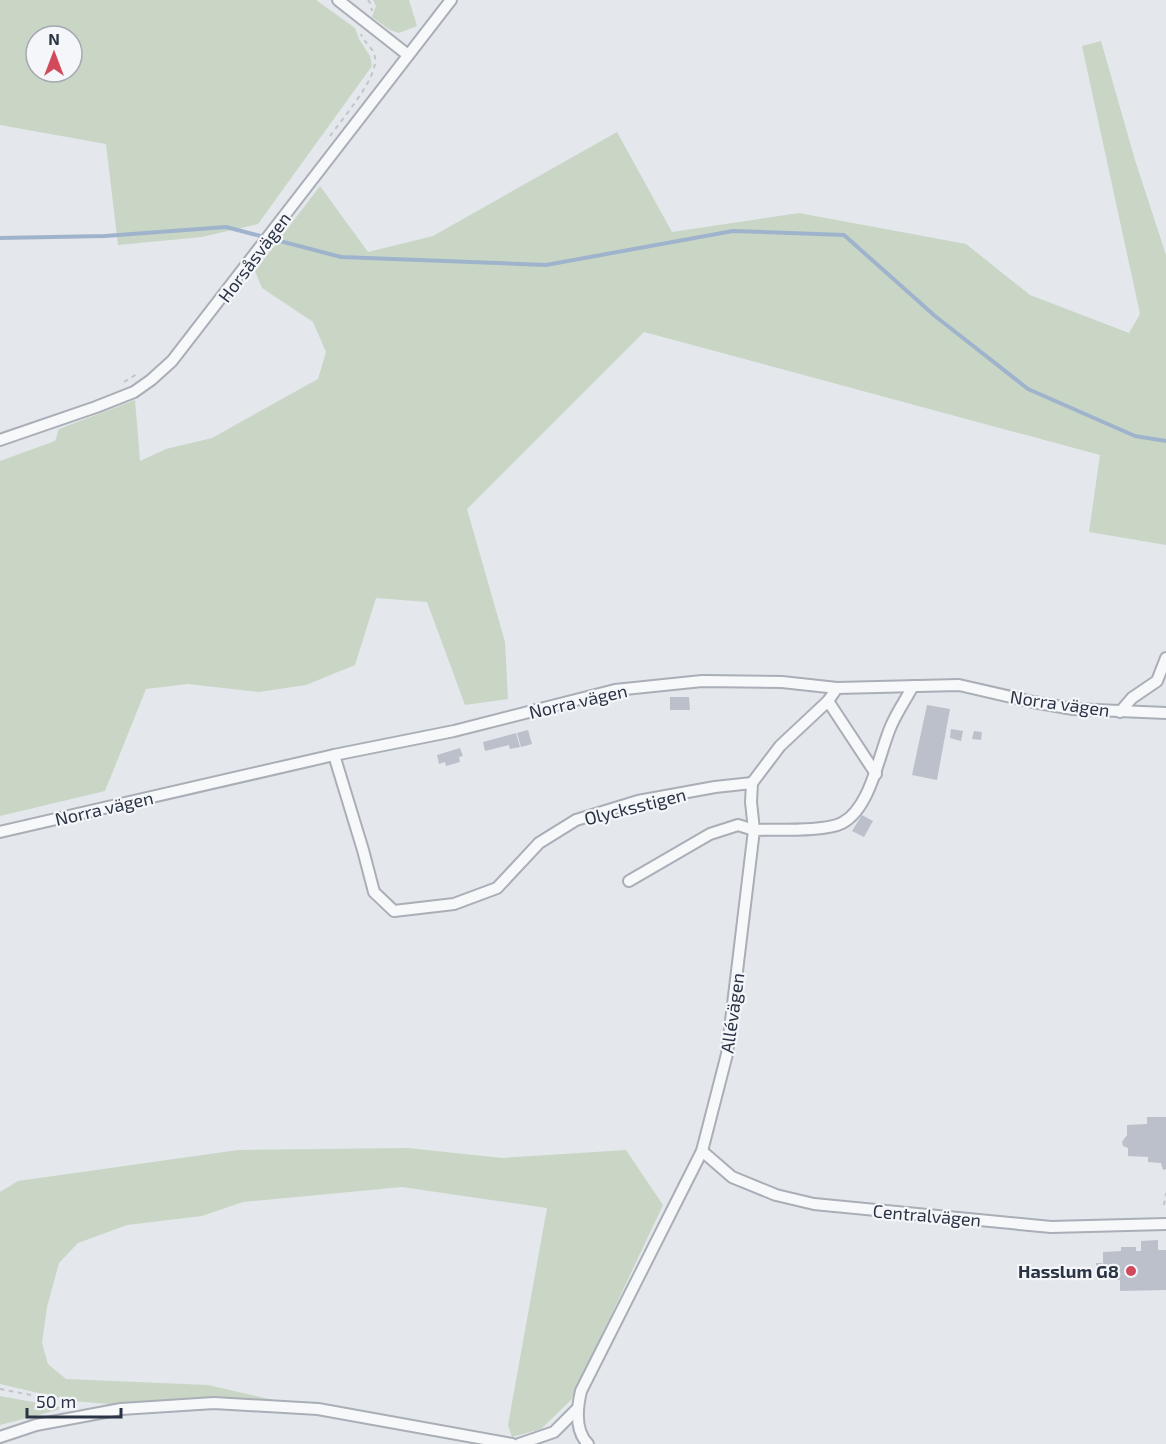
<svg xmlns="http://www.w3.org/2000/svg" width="1166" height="1444" font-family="'Exo 2',sans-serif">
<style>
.green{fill:#c9d6c5;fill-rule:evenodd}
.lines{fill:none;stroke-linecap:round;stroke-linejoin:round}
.stream{stroke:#9fb4cc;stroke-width:4}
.building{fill:#bbc0ca}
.street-casing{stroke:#a9aeb7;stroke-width:14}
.path{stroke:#c2c5cb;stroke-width:2;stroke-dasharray:4.5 4.5;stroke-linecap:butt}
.street{stroke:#f7f8fa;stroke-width:10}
.poi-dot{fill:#d1495b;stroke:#f4f6f9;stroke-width:2}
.labels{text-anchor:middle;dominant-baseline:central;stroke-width:4.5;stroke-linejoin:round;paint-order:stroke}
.street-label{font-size:18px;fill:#2b3445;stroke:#f4f6f9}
.poi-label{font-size:18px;font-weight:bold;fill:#2b3445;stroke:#f4f6f9;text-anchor:end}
</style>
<rect width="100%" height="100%" fill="#e4e7ec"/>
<g class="green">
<path d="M0 0H316L355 28 359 39 370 56 372 66 258 224 202 237 118 245 106 144 0 125ZM36 36H72V72H36Z"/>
<path d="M373 0H409L417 26 399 33 390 30 372 17 376 6Z"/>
<path d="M1101 41 1135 160 1166 255V545L1089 532 1100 455 644 332 467 509 505 642 508 699 465 705 427 602 376 598 355 665 306 685 259 692 188 684 146 689 105 791 0 816V461L55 441 59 429 135 400 140 461 166 449 212 438 318 379 326 352 313 322 262 288 255 271 320 186 368 252 433 236 617 132 672 232 799 213 966 244 1030 295 1129 333 1140 314 1082 46Z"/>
<path d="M408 1148 502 1158 626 1150 663 1205 571 1400 541 1429 512 1437 508 1425 547 1208 402 1187 243 1202 202 1216 127 1225 78 1243 59 1263 47 1307 42 1343 48 1364 66 1379 208 1385 282 1402 121 1405 73 1401 0 1384V1192L18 1181 238 1150Z"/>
<path d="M0 1396 65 1408 0 1425Z"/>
</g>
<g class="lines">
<path class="stream" d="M0 238 105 236 226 227 341 257 546 265 733 231 844 235 935 316 1028 389 1135 436 1166 441"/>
</g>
<g class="building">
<path d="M670 697H689L690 710H670Z"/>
<path d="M927 705 950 709 937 780 912 775Z"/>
<path d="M951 729 963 731 961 741 950 738Z"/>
<path d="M528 730 532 744 521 747 517 733Z"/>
<path d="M974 731 982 732 981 740 972 739Z"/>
<path d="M516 733 520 747 510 749 509 745 485 751 483 742Z"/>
<path d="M460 748 463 756 459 757 460 762 446 766 445 762 439 764 437 755Z"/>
<path d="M862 815 873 821 864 837 852 831Z"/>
<path d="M1147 1117H1166V1169L1163 1170 1161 1163 1148 1162V1157L1128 1156V1148L1123 1146 1122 1142 1127 1135V1125L1147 1124Z"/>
<path d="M1158 1240V1250H1166V1290L1120 1291V1280L1096 1279V1263H1103V1252L1121 1251V1247H1136V1251H1141V1241Z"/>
</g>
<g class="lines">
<defs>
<g id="street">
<path d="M338 0 408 55"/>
<path d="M0 440 96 407 134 392 151 380 172 361 451 0"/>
<path d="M828 701 876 774"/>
<path d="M1120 712 1132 698 1157 681 1166 658"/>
<path d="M334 755 363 850 374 892 394 911 454 904 497 888 539 843 576 820 638 801 715 787 752 783"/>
<path d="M0 832 334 755 454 731 615 690 702 681 782 682 837 688 959 685 1033 702 1073 709 1166 713"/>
<path d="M629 881 710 834 738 825 754 830 751 802 752 783 780 746 828 701 837 688"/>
<path d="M702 1151 732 1177 776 1195 814 1204 1051 1227 1166 1224"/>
<path d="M0 1437 36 1425 121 1409 214 1403 318 1409 512 1444"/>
<path d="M519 1444 554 1432 576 1410"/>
<path d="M588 1444C575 1431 577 1408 581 1391L702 1151 727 1054 754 830C775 829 825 832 842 823 871 808 879 753 891 726 897 712 906 699 913 686"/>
</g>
</defs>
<use href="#street" class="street-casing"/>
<g class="path">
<path d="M368 0 371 4 372 11"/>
<path d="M330 136C342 119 378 78 375 58 374 48 364 43 361 34"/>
<path d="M124 382 137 374"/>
<path d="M1164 1205 1166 1193"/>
<path d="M0 1389 68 1402 76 1406"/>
</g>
<use href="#street" class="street"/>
</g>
<circle class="poi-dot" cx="1131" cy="1271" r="6"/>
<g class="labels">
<g class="street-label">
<text transform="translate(254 257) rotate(-53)">Horsåsvägen</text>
<text transform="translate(578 701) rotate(-13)">Norra vägen</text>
<text transform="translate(1060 703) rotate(8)">Norra vägen</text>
<text transform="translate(635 806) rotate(-14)">Olycksstigen</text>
<text transform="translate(104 808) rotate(-13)">Norra vägen</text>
<text transform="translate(732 1013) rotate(-82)">Allévägen</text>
<text transform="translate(927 1215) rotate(5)">Centralvägen</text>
</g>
<g class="poi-label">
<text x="1119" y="1271">Hasslum G8</text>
</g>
</g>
<g transform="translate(54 54)"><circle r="28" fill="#f4f6f9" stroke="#a4a8b1" stroke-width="1.5"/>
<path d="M0-4.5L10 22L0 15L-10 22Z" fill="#d1495b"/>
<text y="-9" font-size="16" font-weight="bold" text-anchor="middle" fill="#2b3445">N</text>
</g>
<path d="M27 1408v9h94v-9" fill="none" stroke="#2b3445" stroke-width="3"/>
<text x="36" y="1408" font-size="18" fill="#2b3445" stroke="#f4f6f9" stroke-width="4.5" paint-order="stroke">50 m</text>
</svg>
